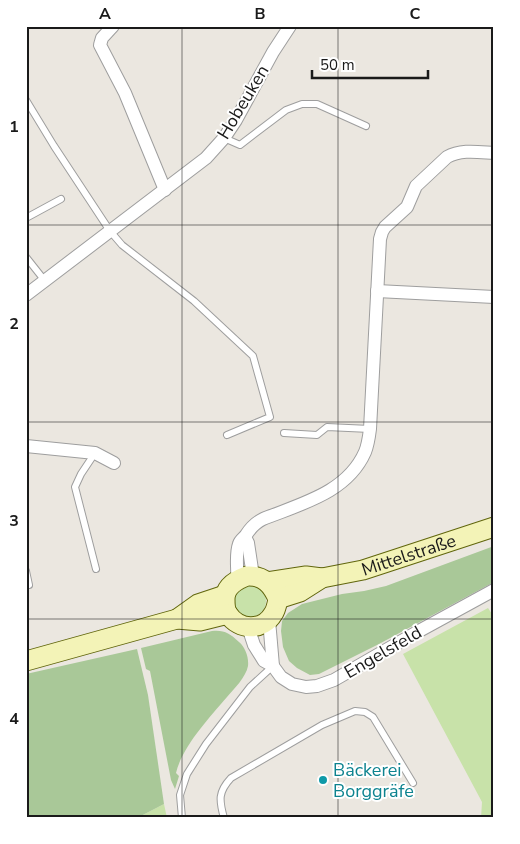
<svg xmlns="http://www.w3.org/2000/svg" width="520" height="844" font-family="'Nunito Sans',sans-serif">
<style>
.grass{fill:#c8e2a9}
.forest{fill:#a9c898}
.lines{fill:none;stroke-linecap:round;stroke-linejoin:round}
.service-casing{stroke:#9e9e9e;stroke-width:8}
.minor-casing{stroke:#9e9e9e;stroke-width:14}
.secondary-casing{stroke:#61660d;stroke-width:21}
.service{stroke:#fff;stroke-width:6}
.minor{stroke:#fff;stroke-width:12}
.secondary{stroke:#f3f3b7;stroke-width:19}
.grid{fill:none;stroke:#1a1a1a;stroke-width:1;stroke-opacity:0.55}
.culture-dot{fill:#0f9aa8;stroke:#fff;stroke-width:2}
.labels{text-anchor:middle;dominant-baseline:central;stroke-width:4;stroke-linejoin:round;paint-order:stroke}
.street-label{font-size:18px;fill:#1a1a1a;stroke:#fff}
.culture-label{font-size:18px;fill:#0d838f;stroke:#fff;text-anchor:start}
.neatline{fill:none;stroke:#1a1a1a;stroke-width:2}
.grid-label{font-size:16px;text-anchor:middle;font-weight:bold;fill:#1a1a1a}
</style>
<rect width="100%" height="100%" fill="#ebe7e0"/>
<g class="grass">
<circle cx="250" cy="601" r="16"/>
<path d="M488 608 494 617V818H481L482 802 403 654Z"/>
<path d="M164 804 167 818H137Z"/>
</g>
<g class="forest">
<path d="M494 546V582L379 644 319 674 310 675 297 668 289 661 283 647 281 631 282 621 288 613 302 604 342 594 364 591 386 586Z"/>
<path d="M212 631C225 630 229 633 239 642 245 647 249 657 248 666 246 677 234 689 227 697 209 718 182 747 176 773L179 776 175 789 171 780 150 671 146 669 141 648Z"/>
<path d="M137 649 148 695 164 804 137 818H26V674Z"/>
</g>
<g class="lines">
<defs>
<g id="service">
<path d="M26 100 54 146 110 231 122 245 194 301 253 356 270 417 227 435"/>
<path d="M224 138 240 145 286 110 302 104H317L366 126"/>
<path d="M26 218 61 199"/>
<path d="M26 257 45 281"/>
<path d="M284 433 317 435 327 427 370 429"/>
<path d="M95 453 81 474 75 487 96 569"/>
<path d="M26 571 29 585"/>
<path d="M182 818 180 795 187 774 206 744 250 687 273 666"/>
<path d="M224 818C219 800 218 792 231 778L322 725 355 711 365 712 373 717 413 783"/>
</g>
<g id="minor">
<path d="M113 26 102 38 100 45 125 93 165 190"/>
<path d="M377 291 494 297"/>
<path d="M26 295 206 158 224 138 236 120 273 52 290 26"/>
<path d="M26 446 95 453 114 463"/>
<path d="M245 537 248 543 253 576"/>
<path d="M237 579C238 568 235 555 239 544 240 540 244 538 246 535 251 527 255 523 263 519 300 504 347 493 365 452 368 445 369 437 370 429L380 239 382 232 385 227 407 207 416 186 447 157C461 149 478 152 494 153"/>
<path d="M269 620 273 666"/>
<path d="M248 627 254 645 264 661 273 666 281 677 292 684 306 687 317 686 334 680 419 631 494 590"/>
</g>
<g id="secondary">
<path d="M247 576C264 575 272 585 278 599 277 604 276 610 273 614 263 631 239 631 228 614 225 610 225 605 225 599 225 586 236 580 247 576Z"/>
<path d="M267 582 306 576 322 578"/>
<path id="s1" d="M278 599 300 592 322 578 363 570 494 527"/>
<path d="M177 619 198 604 225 595"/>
<path d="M26 661 177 619 200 621 228 614"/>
</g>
</defs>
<use href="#service" class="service-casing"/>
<use href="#minor" class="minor-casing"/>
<use href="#secondary" class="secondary-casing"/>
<use href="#service" class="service"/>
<use href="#minor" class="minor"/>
<use href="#secondary" class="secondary"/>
</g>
<path class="grid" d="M182 26V818M338 26V818M26 225H494M26 422H494M26 619H494"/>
<circle class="culture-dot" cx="323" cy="780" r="5"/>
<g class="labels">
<g class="street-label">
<text transform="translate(243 102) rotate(-59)">Hobeuken</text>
<text stroke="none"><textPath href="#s1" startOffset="139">Mittelstraße</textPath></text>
<text transform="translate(383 652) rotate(-30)">Engelsfeld</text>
</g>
<g class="culture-label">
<text x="333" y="770">Bäckerei<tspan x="333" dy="21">Borggräfe</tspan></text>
</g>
</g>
<rect width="520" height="844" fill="none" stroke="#ffffff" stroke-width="55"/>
<path d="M312 70v8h116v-8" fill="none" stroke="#1a1a1a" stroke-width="2.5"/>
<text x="320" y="70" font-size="15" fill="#1a1a1a" stroke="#ffffff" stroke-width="4" paint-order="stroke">50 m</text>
<rect x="28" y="28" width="464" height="788" class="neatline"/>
<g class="grid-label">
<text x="105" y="19">A</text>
<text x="260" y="19">B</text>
<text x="415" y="19">C</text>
<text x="14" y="132">1</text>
<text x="14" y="329">2</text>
<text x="14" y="526">3</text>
<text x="14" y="724">4</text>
</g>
</svg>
